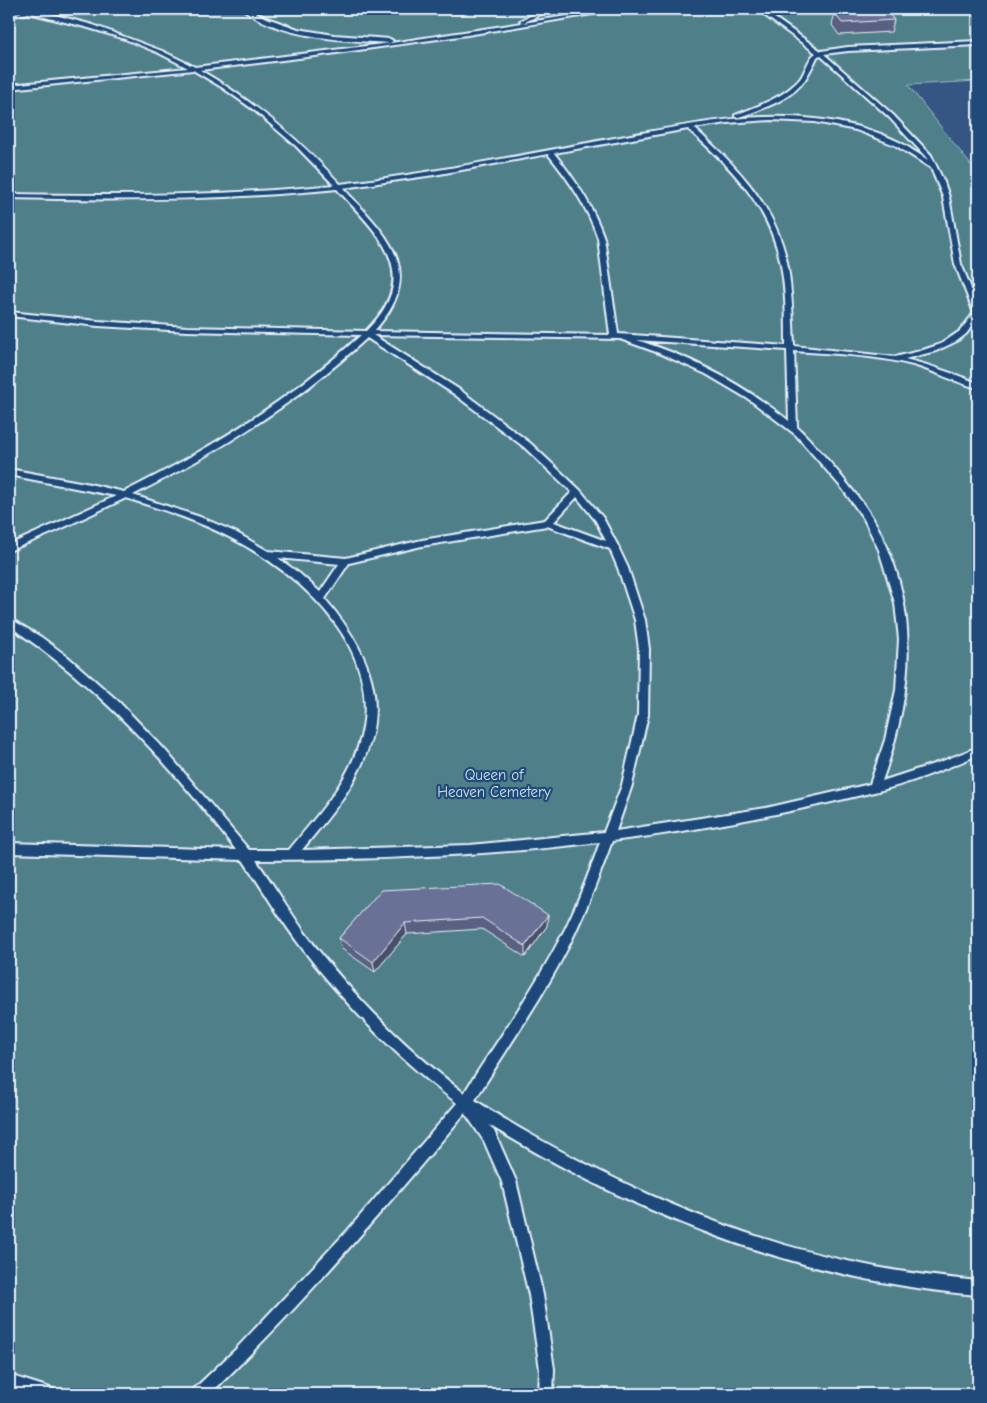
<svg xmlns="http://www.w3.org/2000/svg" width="987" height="1403" font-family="'Comic Neue',sans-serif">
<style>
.green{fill:#4f808a;stroke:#9cb8c1}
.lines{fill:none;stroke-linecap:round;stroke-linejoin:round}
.lane-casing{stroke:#e8f1f8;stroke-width:4}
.lane{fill:#1f4a7a;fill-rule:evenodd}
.wall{fill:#5a6181;stroke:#e8f1f8}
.shaded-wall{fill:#4a4f69;stroke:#e8f1f8}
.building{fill:#697196;stroke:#e8f1f8}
.labels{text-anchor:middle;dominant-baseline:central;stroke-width:4.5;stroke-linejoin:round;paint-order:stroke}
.park-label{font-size:15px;fill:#d1e0e8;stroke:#1f4a7a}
</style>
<rect width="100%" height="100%" fill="#355682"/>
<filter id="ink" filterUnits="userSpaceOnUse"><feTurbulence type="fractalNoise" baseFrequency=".02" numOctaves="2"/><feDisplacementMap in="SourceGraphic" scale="10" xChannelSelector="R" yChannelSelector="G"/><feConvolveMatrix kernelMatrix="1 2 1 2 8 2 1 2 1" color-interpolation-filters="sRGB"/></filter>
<g filter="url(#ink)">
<path class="green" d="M9 9H978V81L908 85 978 174V1394H9Z"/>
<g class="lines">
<defs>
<g id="lane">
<path d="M15 9H23L55 15 93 25 162 51 195 67 391 43 522 23 520 21 545 9H551L523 23 611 9H622L467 35 315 56 200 70C253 101 299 139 340 184 435 173 527 154 620 137 683 126 751 111 815 119 844 122 873 129 899 142 909 147 918 154 928 160L925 156 889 117 820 55 817 57C814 64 810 71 806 78 792 100 762 109 739 117H735V115C758 106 783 98 800 79 806 71 808 58 816 53L756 9H762L821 51 848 47 978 41V45L848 51 824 54 893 115 931 155 944 182 949 197 961 264 978 305V318L966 334 957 341 936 351 905 359C930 365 954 374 978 383V388C956 383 935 371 913 365 875 355 833 354 794 351L797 427C812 441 825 457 838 472 850 487 862 501 872 517 922 602 914 692 882 781L940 762 978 747V755C945 769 909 784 874 792 788 813 701 830 612 841 601 872 589 903 575 933 548 991 508 1046 475 1100 507 1122 541 1141 576 1159 668 1207 764 1245 866 1265 903 1273 940 1277 978 1281V1295C804 1281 638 1216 489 1125L494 1131 516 1181 543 1295 554 1369 553 1394H539L540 1369 529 1295 502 1182 484 1141 465 1113C384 1210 301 1306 210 1394H192L194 1389 235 1350 348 1230 457 1103C396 1057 341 1001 296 940 277 914 261 886 243 860L9 853V843L236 850C171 765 98 685 9 626V618L41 637 68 657 118 701 165 750 249 850H289C315 818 345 786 358 747 390 653 304 575 229 537 196 520 161 509 126 498L56 531 9 551V545L116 496 9 475V469L85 483 124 492C209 450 291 399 361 335L187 331 98 326 9 316V312L98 321 187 327 366 331C424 273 379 235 337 189 228 200 118 201 9 198V194C118 196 226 196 334 185L296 146 254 110 223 88 193 70 9 89V85L188 68 159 53 125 39 89 28 29 13 9 17V15L22 12ZM771 120 815 122 856 130 895 145 931 168 943 197 955 264 974 313 960 331 941 344 920 351 895 357 794 346C793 320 792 293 788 267 777 207 737 166 694 128L727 123ZM688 129C731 167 770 206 781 265 786 292 786 319 786 346L618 334 604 238C593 206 575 179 554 153ZM548 154C569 180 587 206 598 238L610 335 374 331C429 271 386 235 343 188L434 175ZM373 335 620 339 659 353 706 374 750 400 796 435 842 488 864 519 879 550 895 603 899 639 896 690 885 740 870 784 766 808 616 831 632 785 648 715 649 649 645 620 628 568 619 549V548L603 518 580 490 530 443 460 390ZM367 338 454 394 524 447 572 492 545 520 422 540 346 558 268 551 235 532 200 517 133 495C217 453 298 402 367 338ZM637 340 787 350 789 421C744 385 692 357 637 340ZM577 497 596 521 606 541 554 522ZM547 526 610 549 618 568 635 620 639 649 638 715 622 785 604 832 470 845 302 850C317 831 333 813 346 793 394 718 379 663 325 599L349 563 422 546ZM278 558 339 564 320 592 300 574ZM600 842C590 871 579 900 566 927 537 985 499 1038 464 1093 404 1047 350 993 305 933 288 909 273 884 256 860 371 860 486 856 600 842Z"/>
<path d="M243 9H249L264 17 298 29 334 35 390 39 393 41 390 43C344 40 281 39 243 9Z"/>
<path d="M972 9H977L978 14Z"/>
<path d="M9 1375 53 1389 55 1394H25L9 1389Z"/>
</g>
</defs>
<use href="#lane" class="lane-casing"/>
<use href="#lane" class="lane"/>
</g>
<g class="wall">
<path d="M831 9H888L887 12 894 20 891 32 839 35 832 25 834 16 830 13Z"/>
<path d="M381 890 547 926 525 957 482 929 407 934 375 972 342 949 339 938Z"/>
</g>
<g class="shaded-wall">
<path d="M548 915 547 926 525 957V946Z"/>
<path d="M405 923 407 934 375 972 373 962Z"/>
</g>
<g class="building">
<path d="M849 9H870L873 12 886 11 894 20 842 23 834 13 852 12Z"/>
<path d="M500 884 548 915 525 946 482 918 405 923 373 962 339 938 381 890Z"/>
</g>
</g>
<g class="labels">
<g class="park-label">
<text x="494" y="775">Queen of<tspan x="494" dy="17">Heaven Cemetery</tspan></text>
</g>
</g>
<rect width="987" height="1403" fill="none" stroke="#1f4a7a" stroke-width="30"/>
<rect x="15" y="15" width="957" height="1373" fill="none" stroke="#e8f1f8" stroke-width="2" filter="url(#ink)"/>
</svg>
